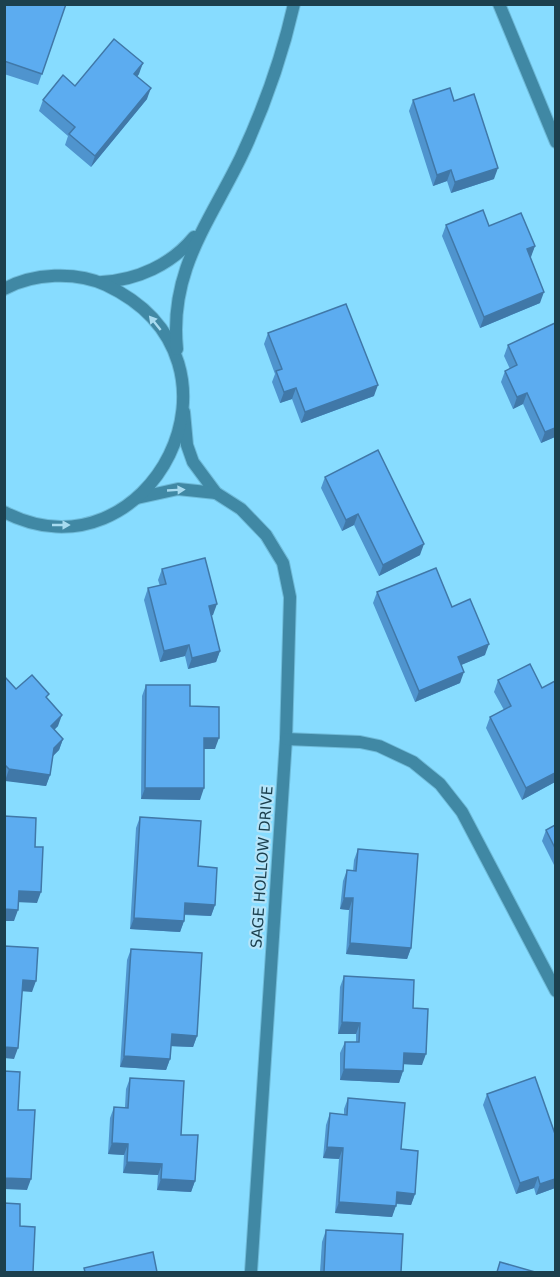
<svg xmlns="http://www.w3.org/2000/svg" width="560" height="1277" font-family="'DejaVu Sans',sans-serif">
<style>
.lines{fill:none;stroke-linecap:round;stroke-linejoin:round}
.minor-casing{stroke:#6fbad8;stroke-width:14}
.tertiary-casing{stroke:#6fbad8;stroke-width:14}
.minor{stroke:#4088a4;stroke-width:12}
.tertiary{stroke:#4088a4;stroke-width:12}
.wall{fill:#4f94ce}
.shaded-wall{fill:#4078a8}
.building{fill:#5cacf0;stroke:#4078a8;stroke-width:1.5}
.oneway{fill:#a8dbf0}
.labels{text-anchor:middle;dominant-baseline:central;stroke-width:4.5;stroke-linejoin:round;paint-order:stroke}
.street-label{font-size:15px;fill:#1c404e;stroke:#b4e4f9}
</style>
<rect width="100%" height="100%" fill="#87dcff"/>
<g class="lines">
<defs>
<g id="minor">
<path d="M499 4 556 142"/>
<path d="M184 412 187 445 193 462 216 493 241 509 266 535 283 563 290 597 286 739 251 1272"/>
<path d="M137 498 178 489 216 493"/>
<path d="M286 739 360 742 379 746 413 762 440 784 462 812 556 991"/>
</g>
<g id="tertiary">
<path d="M102 282C137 280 171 265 194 237"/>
<path d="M4 289C33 273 76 271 106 285 267 361 148 586 4 512"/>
<path d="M177 349C169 271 209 223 241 157 264 108 282 57 294 4"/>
</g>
</defs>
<use href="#minor" class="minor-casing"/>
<use href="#tertiary" class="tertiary-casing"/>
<use href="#minor" class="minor"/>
<use href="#tertiary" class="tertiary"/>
</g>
<g class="wall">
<path d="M4 4H66L38 85 4 74Z"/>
<path d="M139 74 137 77 147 99 91 167 65 145 68 136 39 111 43 100 75 86Z"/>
<path d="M413 100 454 101 494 179 451 193 447 181 433 186 409 111Z"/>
<path d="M446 225 489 226 535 246 530 257 540 303 480 328 442 236Z"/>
<path d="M268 333 374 396 301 423 292 399 280 403 272 382 275 374 264 344Z"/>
<path d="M508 345 555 437 541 443 523 404 513 409 501 382 505 371 510 369 504 356Z"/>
<path d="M325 477 420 555 379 576 354 525 342 531 321 488Z"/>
<path d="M162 569 213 615 211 616 220 651 216 662 188 669 185 656 160 662 144 600 148 588 160 586 158 580Z"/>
<path d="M377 592 452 607 485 655 461 665 460 683 415 702 373 603Z"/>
<path d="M4 676 16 689 48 699 58 726 54 730 63 739 59 750 53 756 50 775 46 786 4 780Z"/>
<path d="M498 680 542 688 555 782 522 800 486 728 490 717 504 710 494 692Z"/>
<path d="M146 685 190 706 215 749H204L200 800 141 799 142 696Z"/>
<path d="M140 817 198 866 215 905 211 916 184 915V921L180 932 130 929 136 828Z"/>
<path d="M555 825V867L542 841 546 830Z"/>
<path d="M358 849 411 948 407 959 346 954 349 910 340 909 343 881 347 870 353 871 354 860Z"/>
<path d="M131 949 197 1036 193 1047 171 1046 170 1059 166 1070 120 1067 127 960Z"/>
<path d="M344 976 413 1008 422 1065 403 1064V1071L399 1083 340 1080V1053L345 1042H356V1034H338L340 987Z"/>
<path d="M130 1078 181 1135 195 1181 191 1192 157 1190 158 1175 123 1173 124 1155 108 1154 110 1118 114 1107H125L126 1089Z"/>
<path d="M487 1094 555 1188 536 1195 534 1188 516 1194 483 1105Z"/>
<path d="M348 1098 401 1149 415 1194 411 1205 396 1204 392 1217 335 1213 339 1159 323 1158 326 1125 330 1113 344 1115V1109Z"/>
<path d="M326 1230 401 1272H320L322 1242Z"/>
</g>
<g class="shaded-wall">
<path d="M143 63 139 74 130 85 134 74Z"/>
<path d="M151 88 147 99 91 167 95 156Z"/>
<path d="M498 168 494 179 451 193 455 182Z"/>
<path d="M451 170 447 181 433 186 437 175Z"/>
<path d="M535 246 531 257 523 260 527 249Z"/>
<path d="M544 292 540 303 480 328 484 317Z"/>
<path d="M378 385 374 396 301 423 305 412Z"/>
<path d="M296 388 292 399 280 403 284 392Z"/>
<path d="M527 393 523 404 513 409 517 397Z"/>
<path d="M555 428V437L541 443 545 432Z"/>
<path d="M358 514 354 525 342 531 346 520Z"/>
<path d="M424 544 420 555 379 576 383 565Z"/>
<path d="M217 604 213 615 204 617 209 606Z"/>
<path d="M489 644 485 655 454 668 458 657Z"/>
<path d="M189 645 185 656 160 662 164 651Z"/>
<path d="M220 651 216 662 188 669 192 658Z"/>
<path d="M464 672 460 683 415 702 419 691Z"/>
<path d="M62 715 58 726 47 737 51 726Z"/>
<path d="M204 738H219L215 749H200Z"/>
<path d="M63 739 59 750 50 759 54 748Z"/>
<path d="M9 769 50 775 46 786 5 781Z"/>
<path d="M555 773V782L522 800 526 788Z"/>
<path d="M145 788H204L200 800 141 799Z"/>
<path d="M19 891 41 892 37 903 15 902Z"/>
<path d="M344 898H353L349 910 340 909Z"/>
<path d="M185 903 215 905 211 916 181 914Z"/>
<path d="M4 909 18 910 14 921H4Z"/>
<path d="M134 918 184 921 180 932 130 929Z"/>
<path d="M350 943 411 948 407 959 346 954Z"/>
<path d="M23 980 36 981 32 992 19 991Z"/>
<path d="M342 1022 360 1023 356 1034H338Z"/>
<path d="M172 1034 197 1036 193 1047 168 1046Z"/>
<path d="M4 1047 18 1048 14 1059 4 1058Z"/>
<path d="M404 1053 426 1054 422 1065 400 1064Z"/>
<path d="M124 1056 170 1059 166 1070 120 1067Z"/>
<path d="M344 1069 403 1071 399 1083 340 1080Z"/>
<path d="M112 1143 128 1144 124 1155 108 1154Z"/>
<path d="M327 1147 343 1148 339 1159 323 1158Z"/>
<path d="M127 1162 162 1164 158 1175 123 1173Z"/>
<path d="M538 1177 534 1188 516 1194 520 1183Z"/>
<path d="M4 1178 31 1179 27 1190 4 1189Z"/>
<path d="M161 1179 195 1181 191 1192 157 1190Z"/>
<path d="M555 1179V1188L536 1195 540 1184Z"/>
<path d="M397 1192 415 1194 411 1205 393 1203Z"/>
<path d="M339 1202 396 1206 392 1217 335 1213Z"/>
</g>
<g class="building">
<path d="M4 4H66L42 74 4 61Z"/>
<path d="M114 39 143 63 134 74 151 88 95 156 69 134 75 127 43 100 63 75 75 86Z"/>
<path d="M450 88 454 101 474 94 498 168 455 182 451 170 437 175 413 100Z"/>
<path d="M483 210 489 226 521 213 535 246 527 249 544 292 484 317 446 225Z"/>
<path d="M346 304 378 385 305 412 296 388 284 392 276 371 282 369 268 333Z"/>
<path d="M555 323V428L545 432 527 393 517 397 505 371 517 365 508 345Z"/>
<path d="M378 450 424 544 383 565 358 514 346 520 325 477Z"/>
<path d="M205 558 217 604 209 606 220 651 192 658 189 645 164 651 148 588 166 584 162 569Z"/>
<path d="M436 568 452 607 470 599 489 644 458 657 464 672 419 691 377 592Z"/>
<path d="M530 664 542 688 555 681V773L526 788 490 717 511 706 498 680Z"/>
<path d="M32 675 49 694 46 697 62 715 51 726 63 739 54 748 50 775 9 769 4 764V676L16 689Z"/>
<path d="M146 685H190V706L219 707V738H204V788H145Z"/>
<path d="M4 816 36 818 35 847H43L41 892 19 891 18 910 4 909Z"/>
<path d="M140 817 201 821 198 866 217 868 215 905 185 903 184 921 134 918Z"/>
<path d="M555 825V848L546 830Z"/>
<path d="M358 849 418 854 411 948 350 943 353 898H344L347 870 356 871Z"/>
<path d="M4 946 38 948 36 981 23 980 18 1048 4 1047Z"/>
<path d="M131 949 202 953 197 1036 172 1034 170 1059 124 1056Z"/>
<path d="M344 976 414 980 413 1008 428 1009 426 1054 404 1053 403 1071 344 1069 345 1042H359L360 1023 342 1022Z"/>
<path d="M4 1071 20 1072 18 1110H35L31 1179 4 1178Z"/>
<path d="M535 1077 555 1134V1179L540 1184 538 1177 520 1183 487 1094Z"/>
<path d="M130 1078 184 1081 181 1135H198L195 1181 161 1179 162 1164 127 1162 128 1144 112 1143 114 1107 128 1108Z"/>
<path d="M348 1098 405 1103 401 1149 418 1151 415 1194 397 1192 396 1206 339 1202 343 1148 327 1147 330 1113 347 1115Z"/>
<path d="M4 1203 20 1204V1226L35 1227 33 1272H4Z"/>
<path d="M326 1230 403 1234 401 1272H324Z"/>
<path d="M153 1252 157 1272H85L84 1268Z"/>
<path d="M500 1262 535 1272H497Z"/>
</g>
<defs><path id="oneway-solid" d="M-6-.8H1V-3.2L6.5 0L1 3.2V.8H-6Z" transform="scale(1.5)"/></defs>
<g class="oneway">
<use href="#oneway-solid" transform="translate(155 323) rotate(-129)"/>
<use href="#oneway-solid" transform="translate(176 490) rotate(-3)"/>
<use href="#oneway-solid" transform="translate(61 525)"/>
</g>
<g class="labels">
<g class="street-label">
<text transform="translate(262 867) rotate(-86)">SAGE HOLLOW DRIVE</text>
</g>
</g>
<rect width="560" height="1277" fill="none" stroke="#1c404e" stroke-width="12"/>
</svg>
